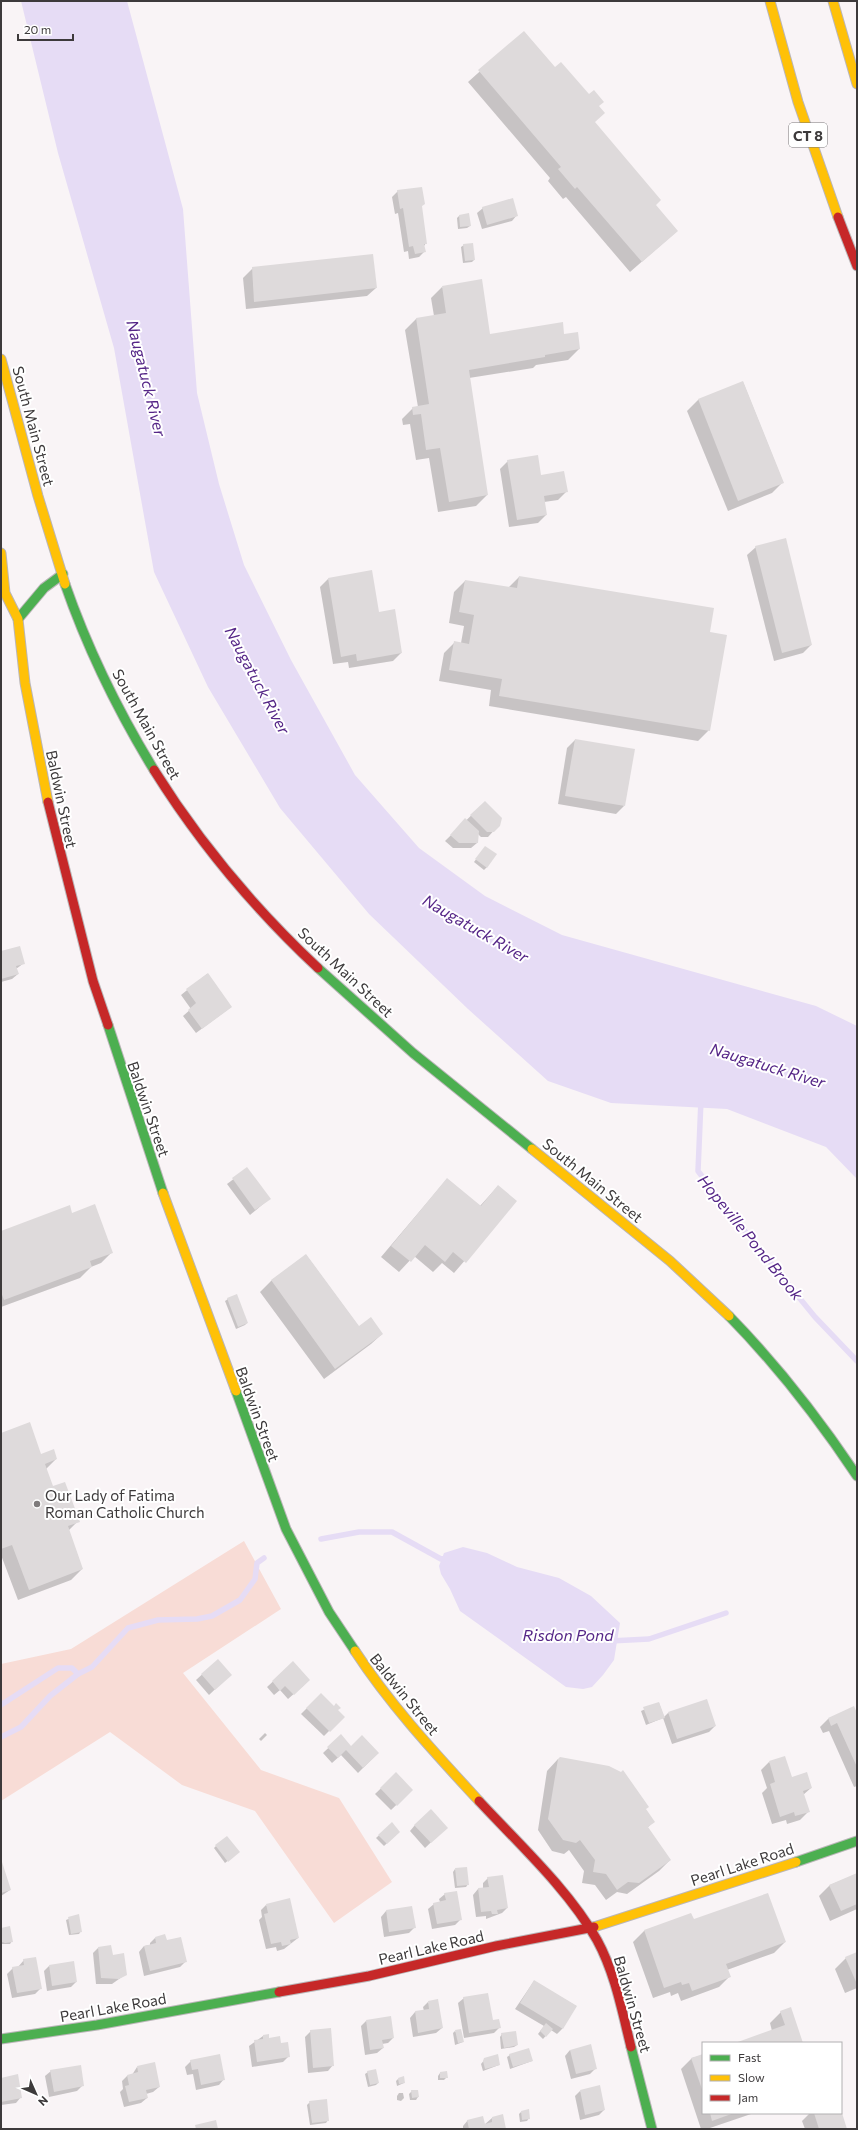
<svg xmlns="http://www.w3.org/2000/svg" width="858" height="2130" font-family="Commissioner,sans-serif">
<style>
.green{fill:#f8dcd6}
.water{fill:#e6dcf5}
.shadow{fill:#0003}
.lines{fill:none;stroke-linecap:round;stroke-linejoin:round}
.stream{stroke:#e6dcf5;stroke-width:5.5}
.building{fill:#dedadb}
.fast-casing{stroke:#bab6b8;stroke-width:11}
.slow-casing{stroke:#bab6b8;stroke-width:11}
.jam-casing{stroke:#bab6b8;stroke-width:11}
.fast{stroke:#4caf50;stroke-width:9}
.slow{stroke:#ffc107;stroke-width:9}
.jam{stroke:#c62828;stroke-width:9}
.poi-dot{fill:#7f7b7c;stroke:#fff;stroke-width:1.5}
.labels{text-anchor:middle;dominant-baseline:central;stroke-width:4;stroke-linejoin:round;paint-order:stroke}
.shield{fill:#fff;stroke:#777576;stroke-width:1}
.shield-label{font-size:14px;font-weight:bold;fill:#3d3a3b}
.street-label{font-size:15px;fill:#3d3a3b;stroke:#fff}
.poi-label{font-size:15px;fill:#3d3a3b;stroke:#fff;text-anchor:start}
.water-label{font-size:16px;font-style:italic;fill:#552687;stroke:#fff}
</style>
<rect width="100%" height="100%" fill="#f9f4f6"/>
<path class="green" d="M244 1541 281 1609 183 1673 261 1770 339 1798 392 1882 334 1923 255 1811 182 1785 110 1732 1 1801V1664L71 1649Z"/>
<g class="water">
<path d="M21 1H127L183 209 197 393 219 484 244 565 291 660 355 775 419 848 485 896 562 935 816 1006 857 1026V1179L826 1147 727 1109 611 1103 548 1081 468 1009 369 914 280 808 208 687 154 572 114 348 58 153Z"/>
<path d="M463 1547 487 1553 517 1567 559 1578 591 1596 620 1623 614 1660 603 1675 592 1687 583 1689 566 1687 460 1611 450 1589 441 1574 439 1566 444 1553Z"/>
</g>
<g class="shadow">
<path d="M524 32 555 68 598 106 594 123 655 205 677 231 630 272 566 197 563 199 548 181 550 178 468 82Z"/>
<path d="M398 191 421 206 426 243 424 246V252L419 257 409 259 408 251 404 252 398 213 395 214 392 197Z"/>
<path d="M483 208 517 215 512 221 482 229 477 213Z"/>
<path d="M468 215 470 226 467 228 458 229 457 218 459 216Z"/>
<path d="M464 245 474 260 472 262 463 263 461 247Z"/>
<path d="M253 268 376 288 367 296 246 309 243 278Z"/>
<path d="M442 287 490 335H563L579 349 568 360 536 365 533 368 469 378 487 495 476 506 438 512 429 458 416 460 410 424 403 425 402 419 413 408 418 407 405 330 416 319 434 316 431 298Z"/>
<path d="M743 382 783 482 772 493 728 511 687 411 698 400Z"/>
<path d="M508 461 540 476 566 492 558 500 544 502 546 515 538 523 509 527 500 469Z"/>
<path d="M756 547 811 645 803 653 774 661 747 555Z"/>
<path d="M519 577 709 633V730L698 741 489 706 491 690 439 681 444 653 455 642 461 643 464 626 449 623 454 592 465 581 508 588Z"/>
<path d="M328 579 378 613 401 653 393 661 349 668 348 662 333 664 320 587Z"/>
<path d="M575 740 624 806 616 814 558 804 567 748Z"/>
<path d="M485 802 499 825 488 837H481L478 834 477 843 471 848H453L445 841Z"/>
<path d="M483 850 487 867 484 870 474 862Z"/>
<path d="M1 952 24 963 16 969 18 974 12 979 1 982Z"/>
<path d="M207 974 231 1007 196 1033 183 1016 191 1009 181 995Z"/>
<path d="M247 1169 269 1199 250 1215 227 1184Z"/>
<path d="M447 1179 480 1206 498 1186 516 1201 454 1273 442 1263 433 1272 414 1256 399 1272 381 1257Z"/>
<path d="M72 1214 112 1252 101 1263 91 1267 80 1278 1 1307V1232Z"/>
<path d="M306 1255 359 1327 382 1334 371 1344 324 1379 260 1292 271 1281Z"/>
<path d="M228 1299 247 1323 245 1325 236 1329 225 1301Z"/>
<path d="M1 1434 41 1455 56 1459 46 1469 52 1487 78 1521 68 1531 82 1569 71 1580 18 1600 1 1555Z"/>
<path d="M218 1660 225 1680 209 1695 196 1680Z"/>
<path d="M293 1663 304 1685 288 1699 280 1690 274 1695 267 1687Z"/>
<path d="M321 1694 343 1717 324 1736 301 1714Z"/>
<path d="M659 1703 664 1717 668 1713 715 1726 709 1732 672 1744 663 1718 646 1725 641 1711Z"/>
<path d="M857 1716V1786L854 1787 829 1731 823 1733 820 1727 828 1719Z"/>
<path d="M265 1733 267 1735 261 1741 259 1739Z"/>
<path d="M341 1736 351 1747 378 1753 358 1773 341 1755 332 1763 323 1753Z"/>
<path d="M558 1759 621 1773 653 1822 647 1828 670 1860 659 1871 627 1894 617 1892 606 1900 595 1885 582 1883 584 1871 569 1850 564 1854 552 1851 538 1830 547 1771Z"/>
<path d="M769 1762 791 1778 811 1788 803 1795 808 1812 800 1820 787 1824 786 1820 772 1824 762 1793 767 1788 761 1770Z"/>
<path d="M396 1774 412 1790 391 1810 375 1794Z"/>
<path d="M392 1824 399 1832 384 1846 376 1838Z"/>
<path d="M415 1825 446 1828 425 1848 410 1831Z"/>
<path d="M216 1846 236 1854 225 1863 214 1848Z"/>
<path d="M1 1864 10 1890 1 1896Z"/>
<path d="M455 1869 468 1884 466 1887 455 1888 453 1872Z"/>
<path d="M857 1874V1909L830 1921 819 1896 830 1885Z"/>
<path d="M488 1878 507 1908 502 1913 486 1919V1916L476 1917 473 1895 478 1889 483 1888V1883Z"/>
<path d="M445 1894 460 1920 455 1925 432 1929 428 1909 434 1904 440 1902 439 1899Z"/>
<path d="M266 1905 298 1938 284 1949 277 1951 276 1947 266 1949 259 1920 262 1917 261 1910Z"/>
<path d="M411 1907 415 1927 409 1933 384 1937 381 1917 386 1911Z"/>
<path d="M691 1914 693 1921 785 1942 774 1953 727 1970 729 1977 719 1987 681 2001 678 1993 671 1996 670 1992 653 1998 633 1942 644 1931Z"/>
<path d="M78 1915 81 1931 79 1934 69 1935 66 1920Z"/>
<path d="M9 1927 12 1941 10 1944H1V1929Z"/>
<path d="M155 1938 166 1942 186 1961 180 1967 144 1976 139 1952 144 1946 150 1945V1943Z"/>
<path d="M98 1948 112 1956 126 1974 112 1984H96L93 1953Z"/>
<path d="M857 1953V1988L845 1993 835 1969 846 1958Z"/>
<path d="M24 1960 41 1988 35 1994 12 1998 7 1974 13 1968 18 1967Z"/>
<path d="M49 1966 76 1982 71 1987 47 1991 44 1971Z"/>
<path d="M534 1981 576 2006 562 2029 557 2034 551 2030 543 2039 538 2034 544 2026 515 2009Z"/>
<path d="M464 1998 492 2021 499 2028 494 2033 464 2038 458 2003Z"/>
<path d="M428 2002 442 2028 436 2033 413 2037 410 2018 415 2012 424 2011 423 2007Z"/>
<path d="M781 2012 802 2043H737L772 2031 770 2023Z"/>
<path d="M366 2021 393 2038 388 2043 382 2044 383 2048 377 2053 365 2055 361 2026Z"/>
<path d="M311 2031 333 2065 328 2071 308 2073 305 2037Z"/>
<path d="M455 2031 463 2042 455 2045 453 2033Z"/>
<path d="M502 2034 517 2045 514 2047 501 2049 500 2037Z"/>
<path d="M263 2036 280 2045 289 2056 283 2062 252 2067 249 2046Z"/>
<path d="M570 2050 595 2069 590 2074 571 2079 565 2056Z"/>
<path d="M510 2055 532 2061 510 2069 507 2057Z"/>
<path d="M703 2055V2113H754L707 2129H701L681 2069 692 2058Z"/>
<path d="M485 2059 499 2065 483 2071 481 2064Z"/>
<path d="M191 2061 224 2079 219 2085 196 2090 193 2074 187 2075 185 2067Z"/>
<path d="M137 2067 159 2087 153 2092 146 2094 147 2098 141 2103 124 2107 120 2092 123 2089 122 2081 127 2076 132 2075Z"/>
<path d="M51 2071 83 2085 77 2091 49 2097 45 2076Z"/>
<path d="M368 2072 378 2083 376 2085 368 2087 365 2074Z"/>
<path d="M440 2073 447 2077 444 2080H438V2076Z"/>
<path d="M1 2079 21 2097 16 2103 1 2105Z"/>
<path d="M398 2079 404 2083 397 2086 396 2081Z"/>
<path d="M412 2091H417L418 2097 416 2100H410L409 2094Z"/>
<path d="M580 2091 604 2110 599 2115 580 2120 575 2096Z"/>
<path d="M399 2093H403L404 2098 401 2101 397 2100V2096Z"/>
<path d="M310 2102 328 2120 326 2123 310 2125 307 2105Z"/>
<path d="M521 2112 529 2118 527 2121 520 2122 519 2114Z"/>
<path d="M810 2113H841L846 2129H805L802 2121Z"/>
<path d="M492 2118 505 2129H463V2126L468 2120 484 2125Z"/>
</g>
<g class="lines">
<g class="stream">
<path d="M701 1100 698 1171 730 1213 815 1317 857 1361"/>
<path d="M321 1539 359 1532H392L441 1559 449 1558"/>
<path d="M610 1641 649 1639 726 1613"/>
<path d="M1 1705 58 1668H72L78 1674 92 1667 128 1628 158 1620 197 1619 212 1616 240 1600 255 1579 257 1563 264 1558"/>
<path d="M1 1737 21 1727 50 1696 78 1674"/>
</g>
</g>
<g class="building">
<path d="M524 31 555 67 561 62 589 94 594 90 604 102 599 106 605 113 595 122 661 200 656 205 678 231 642 262 577 187 575 189 558 169 561 167 478 70Z"/>
<path d="M422 187 425 204 422 206 427 244H424L426 252 415 254 413 246 409 247 403 208 400 209 397 190Z"/>
<path d="M513 198 518 216 487 225 482 207Z"/>
<path d="M469 213 471 226 460 227 459 215Z"/>
<path d="M473 243 475 260 465 261 463 244Z"/>
<path d="M373 254 377 288 254 302 252 267Z"/>
<path d="M482 279 490 334 563 322 564 334 578 332 580 349 545 355V357L469 370 488 495 449 502 440 448 426 450 421 414 413 415 412 407 429 404 416 318 446 313 442 286Z"/>
<path d="M743 381 784 483 738 501 698 399Z"/>
<path d="M538 455 541 475 564 471 568 492 544 496 547 515 517 520 507 460Z"/>
<path d="M786 538 812 645 782 653 755 546Z"/>
<path d="M372 570 379 612 395 609 402 653 357 661 356 654 341 657 328 578Z"/>
<path d="M519 576 714 608 710 632 727 635 710 731 499 696 502 679 449 670 454 641 469 644 474 615 459 612 465 580 517 588Z"/>
<path d="M575 739 635 749 625 806 565 796Z"/>
<path d="M485 801 502 818 500 826 494 832H487L470 815Z"/>
<path d="M465 818 479 831 478 843H459L450 835Z"/>
<path d="M485 846 497 854 487 868 475 859Z"/>
<path d="M20 946 25 964 16 966 19 974 1 979V951Z"/>
<path d="M208 973 232 1007 202 1029 188 1010 196 1003 186 989Z"/>
<path d="M247 1167 271 1199 255 1210 232 1178Z"/>
<path d="M447 1178 481 1206 498 1185 517 1201 466 1263 453 1252 445 1262 425 1245 411 1262 391 1246Z"/>
<path d="M95 1204 113 1253 90 1261 92 1267 4 1300 1 1292V1231L70 1205 72 1213Z"/>
<path d="M306 1254 359 1326 371 1317 383 1334 335 1369 271 1280Z"/>
<path d="M237 1294 248 1323 238 1327 227 1298Z"/>
<path d="M30 1422 41 1454 54 1449 57 1459 45 1464 53 1486 65 1482 80 1522 68 1526 83 1569 29 1590 12 1545 1 1549V1433Z"/>
<path d="M218 1659 232 1675 215 1690 201 1674Z"/>
<path d="M293 1661 310 1680 294 1695 285 1686 280 1691 272 1681Z"/>
<path d="M321 1693 334 1706 336 1703 341 1708 338 1710 345 1717 330 1732 306 1708Z"/>
<path d="M707 1699 716 1726 677 1739 668 1712Z"/>
<path d="M659 1702 665 1718 649 1723 643 1707Z"/>
<path d="M854 1706 857 1713V1767L837 1723 831 1726 828 1718Z"/>
<path d="M341 1734 351 1746 362 1735 379 1753 363 1768 346 1750 338 1758 327 1747Z"/>
<path d="M785 1756 792 1777 807 1772 812 1788 803 1791 810 1812 795 1816 794 1812 780 1817 770 1784 775 1782 769 1761Z"/>
<path d="M560 1757 609 1766 621 1772 623 1770 649 1807 646 1809 655 1822 648 1827 671 1860 639 1883 628 1882 617 1890 606 1874 593 1872 595 1860 580 1840 576 1843 563 1840 548 1819 558 1759Z"/>
<path d="M396 1772 413 1790 397 1806 380 1788Z"/>
<path d="M431 1809 448 1828 431 1843 414 1825Z"/>
<path d="M392 1822 400 1832 387 1844 378 1835Z"/>
<path d="M227 1836 240 1852 228 1862 215 1845Z"/>
<path d="M2 1862 11 1890 1 1893V1863Z"/>
<path d="M467 1867 469 1885 457 1886 455 1868Z"/>
<path d="M857 1873V1904L841 1911 829 1885Z"/>
<path d="M503 1875 508 1908 497 1910 498 1914H492L491 1911 481 1912 478 1888 489 1887 487 1877Z"/>
<path d="M457 1891 462 1920 437 1924 433 1903 446 1900 444 1893Z"/>
<path d="M768 1893 786 1942 726 1964 731 1977 692 1991 689 1983 682 1985 681 1982 664 1988 644 1930 691 1913 694 1919Z"/>
<path d="M290 1898 299 1938 290 1940 291 1944 282 1946 281 1942 271 1944 264 1914 268 1913 266 1904Z"/>
<path d="M412 1906 416 1928 389 1932 386 1910Z"/>
<path d="M79 1914 82 1932 71 1934 68 1917Z"/>
<path d="M10 1926 13 1942 5 1943 2 1942 1 1928Z"/>
<path d="M165 1934 167 1940 181 1937 187 1962 150 1971 144 1946 156 1943 155 1937Z"/>
<path d="M111 1945 113 1955 124 1953 127 1975 119 1979 101 1978 98 1947Z"/>
<path d="M857 1952V1984L845 1957Z"/>
<path d="M36 1957 42 1989 17 1993 12 1967 24 1965 23 1959Z"/>
<path d="M74 1961 77 1982 52 1986 49 1965Z"/>
<path d="M534 1980 577 2006 563 2029 520 2003Z"/>
<path d="M488 1993 493 2020 499 2019 501 2028 469 2033 463 1997Z"/>
<path d="M438 1999 443 2028 418 2033 415 2011 429 2009 428 2001Z"/>
<path d="M791 2007 803 2043H735L785 2025 780 2011Z"/>
<path d="M391 2016 394 2038 382 2040 384 2048 370 2050 366 2020Z"/>
<path d="M546 2023 553 2029 546 2037 540 2031Z"/>
<path d="M331 2028 334 2066 313 2068 310 2030Z"/>
<path d="M461 2029 464 2042 458 2043 455 2030Z"/>
<path d="M516 2031 518 2045 504 2048 501 2033Z"/>
<path d="M269 2034V2038L280 2036 281 2043 288 2042 290 2057 257 2062 254 2040 263 2039V2035Z"/>
<path d="M591 2044 597 2069 576 2074 570 2050Z"/>
<path d="M529 2048 533 2061 513 2067 509 2054Z"/>
<path d="M220 2054 225 2080 201 2085 198 2069 192 2070 190 2060Z"/>
<path d="M498 2054 500 2065 485 2069 483 2061 484 2058Z"/>
<path d="M703 2054V2092L691 2058Z"/>
<path d="M155 2062 160 2087 146 2090 148 2098 129 2102 125 2086 129 2085 127 2075 138 2072 137 2066Z"/>
<path d="M81 2065 84 2086 54 2092 50 2070Z"/>
<path d="M376 2069 379 2083 370 2085 367 2071Z"/>
<path d="M447 2071 448 2078H440V2072Z"/>
<path d="M18 2074 22 2098 1 2102V2078Z"/>
<path d="M404 2076 405 2083 399 2084 398 2078Z"/>
<path d="M600 2085 605 2110 585 2115 580 2090Z"/>
<path d="M411 2090H418L419 2097 412 2098Z"/>
<path d="M327 2099 329 2121 312 2123 309 2101Z"/>
<path d="M529 2109 530 2119 522 2120 521 2111Z"/>
<path d="M710 2113H734L712 2121Z"/>
<path d="M814 2113H842L847 2129H819Z"/>
<path d="M503 2114 506 2129H469L467 2120 483 2116 485 2124 492 2122V2117Z"/>
<path d="M216 2120 218 2129H196L195 2125Z"/>
</g>
<g class="lines">
<defs>
<g id="fast">
<path d="M65 584C88 650 118 711 154 770"/>
<path d="M18 619 44 588 63 574"/>
<path d="M318 968 413 1053 532 1149"/>
<path d="M108 1025 163 1193"/>
<path d="M729 1316C777 1365 819 1419 857 1476"/>
<path d="M236 1391 286 1529 329 1612 355 1651"/>
<path d="M796 1862 857 1841"/>
<path d="M1 2039 97 2025 279 1992"/>
<path d="M631 2047 652 2129"/>
</g>
<g id="slow">
<path d="M770 1 798 102 838 217"/>
<path d="M833 1 857 84"/>
<path d="M1 359 38 496 65 584"/>
<path d="M1 553 5 593 18 619 25 683 48 802"/>
<path d="M532 1149 670 1261 729 1316"/>
<path d="M163 1193 236 1391"/>
<path d="M355 1651C391 1706 435 1753 479 1801"/>
<path d="M594 1927 796 1862"/>
</g>
<g id="jam">
<path d="M838 217 857 266"/>
<path d="M154 770C199 842 256 910 318 968"/>
<path d="M48 802 93 981 108 1025"/>
<path d="M479 1801C518 1843 569 1890 597 1940 615 1973 622 2011 631 2047"/>
<path d="M279 1992 369 1976 496 1946 594 1927"/>
</g>
</defs>
<use href="#fast" class="fast-casing"/>
<use href="#slow" class="slow-casing"/>
<use href="#jam" class="jam-casing"/>
<use href="#fast" class="fast"/>
<use href="#slow" class="slow"/>
<use href="#jam" class="jam"/>
</g>
<circle class="poi-dot" cx="37" cy="1504" r="4"/>
<g class="labels">
<rect class="shield" x="789" y="123" width="38" height="24" rx="3"/>
<g class="shield-label">
<text x="808" y="135">CT 8</text>
</g>
<g class="street-label">
<text transform="translate(34 426) rotate(75)">South Main Street</text>
<text transform="translate(147 724) rotate(61)">South Main Street</text>
<text transform="translate(62 799) rotate(78)">Baldwin Street</text>
<text transform="translate(346 972) rotate(43)">South Main Street</text>
<text transform="translate(149 1109) rotate(71)">Baldwin Street</text>
<text transform="translate(593 1180) rotate(39)">South Main Street</text>
<text transform="translate(258 1414) rotate(70)">Baldwin Street</text>
<text transform="translate(405 1694) rotate(51)">Baldwin Street</text>
<text transform="translate(742 1864) rotate(-18)">Pearl Lake Road</text>
<text transform="translate(431 1947) rotate(-13)">Pearl Lake Road</text>
<text transform="translate(633 2004) rotate(74)">Baldwin Street</text>
<text transform="translate(113 2007) rotate(-10)">Pearl Lake Road</text>
</g>
<g class="poi-label">
<text x="45" y="1495">Our Lady of Fatima<tspan x="45" dy="17">Roman Catholic Church</tspan></text>
</g>
<g class="water-label">
<text transform="translate(147 378) rotate(76)">Naugatuck River</text>
<text transform="translate(258 680) rotate(62)">Naugatuck River</text>
<text transform="translate(476 928) rotate(30)">Naugatuck River</text>
<text transform="translate(768 1065) rotate(17)">Naugatuck River</text>
<text transform="translate(751 1237) rotate(51)">Hopeville Pond Brook</text>
<text x="568" y="1634">Risdon Pond</text>
</g>
</g>
<rect width="858" height="2130" fill="none" stroke="#3d3a3b" stroke-width="4"/>
<rect x="702" y="2042" width="140" height="72" fill="#ffffff" stroke="#b1b0b1"/>
<rect x="710" y="2055" width="20" height="6" fill="#4caf50" stroke="#b1b0b1"/>
<text x="738" y="2062" font-size="12" fill="#3d3a3b">Fast</text>
<rect x="710" y="2075" width="20" height="6" fill="#ffc107" stroke="#b1b0b1"/>
<text x="738" y="2082" font-size="12" fill="#3d3a3b">Slow</text>
<rect x="710" y="2095" width="20" height="6" fill="#c62828" stroke="#b1b0b1"/>
<text x="738" y="2102" font-size="12" fill="#3d3a3b">Jam</text>
<g transform="translate(36 2094) rotate(135)" stroke="#ffffff" stroke-width="3" paint-order="stroke">
<path d="M0-3L7 15L0 10L-7 15Z" fill="#3d3a3b"/>
<text y="-6" font-size="11" font-weight="bold" text-anchor="middle" fill="#3d3a3b">N</text>
</g>
<path d="M18 34v6h55v-6" fill="none" stroke="#3d3a3b" stroke-width="2"/>
<text x="24" y="34" font-size="12" fill="#3d3a3b" stroke="#ffffff" stroke-width="3" paint-order="stroke">20 m</text>
</svg>
